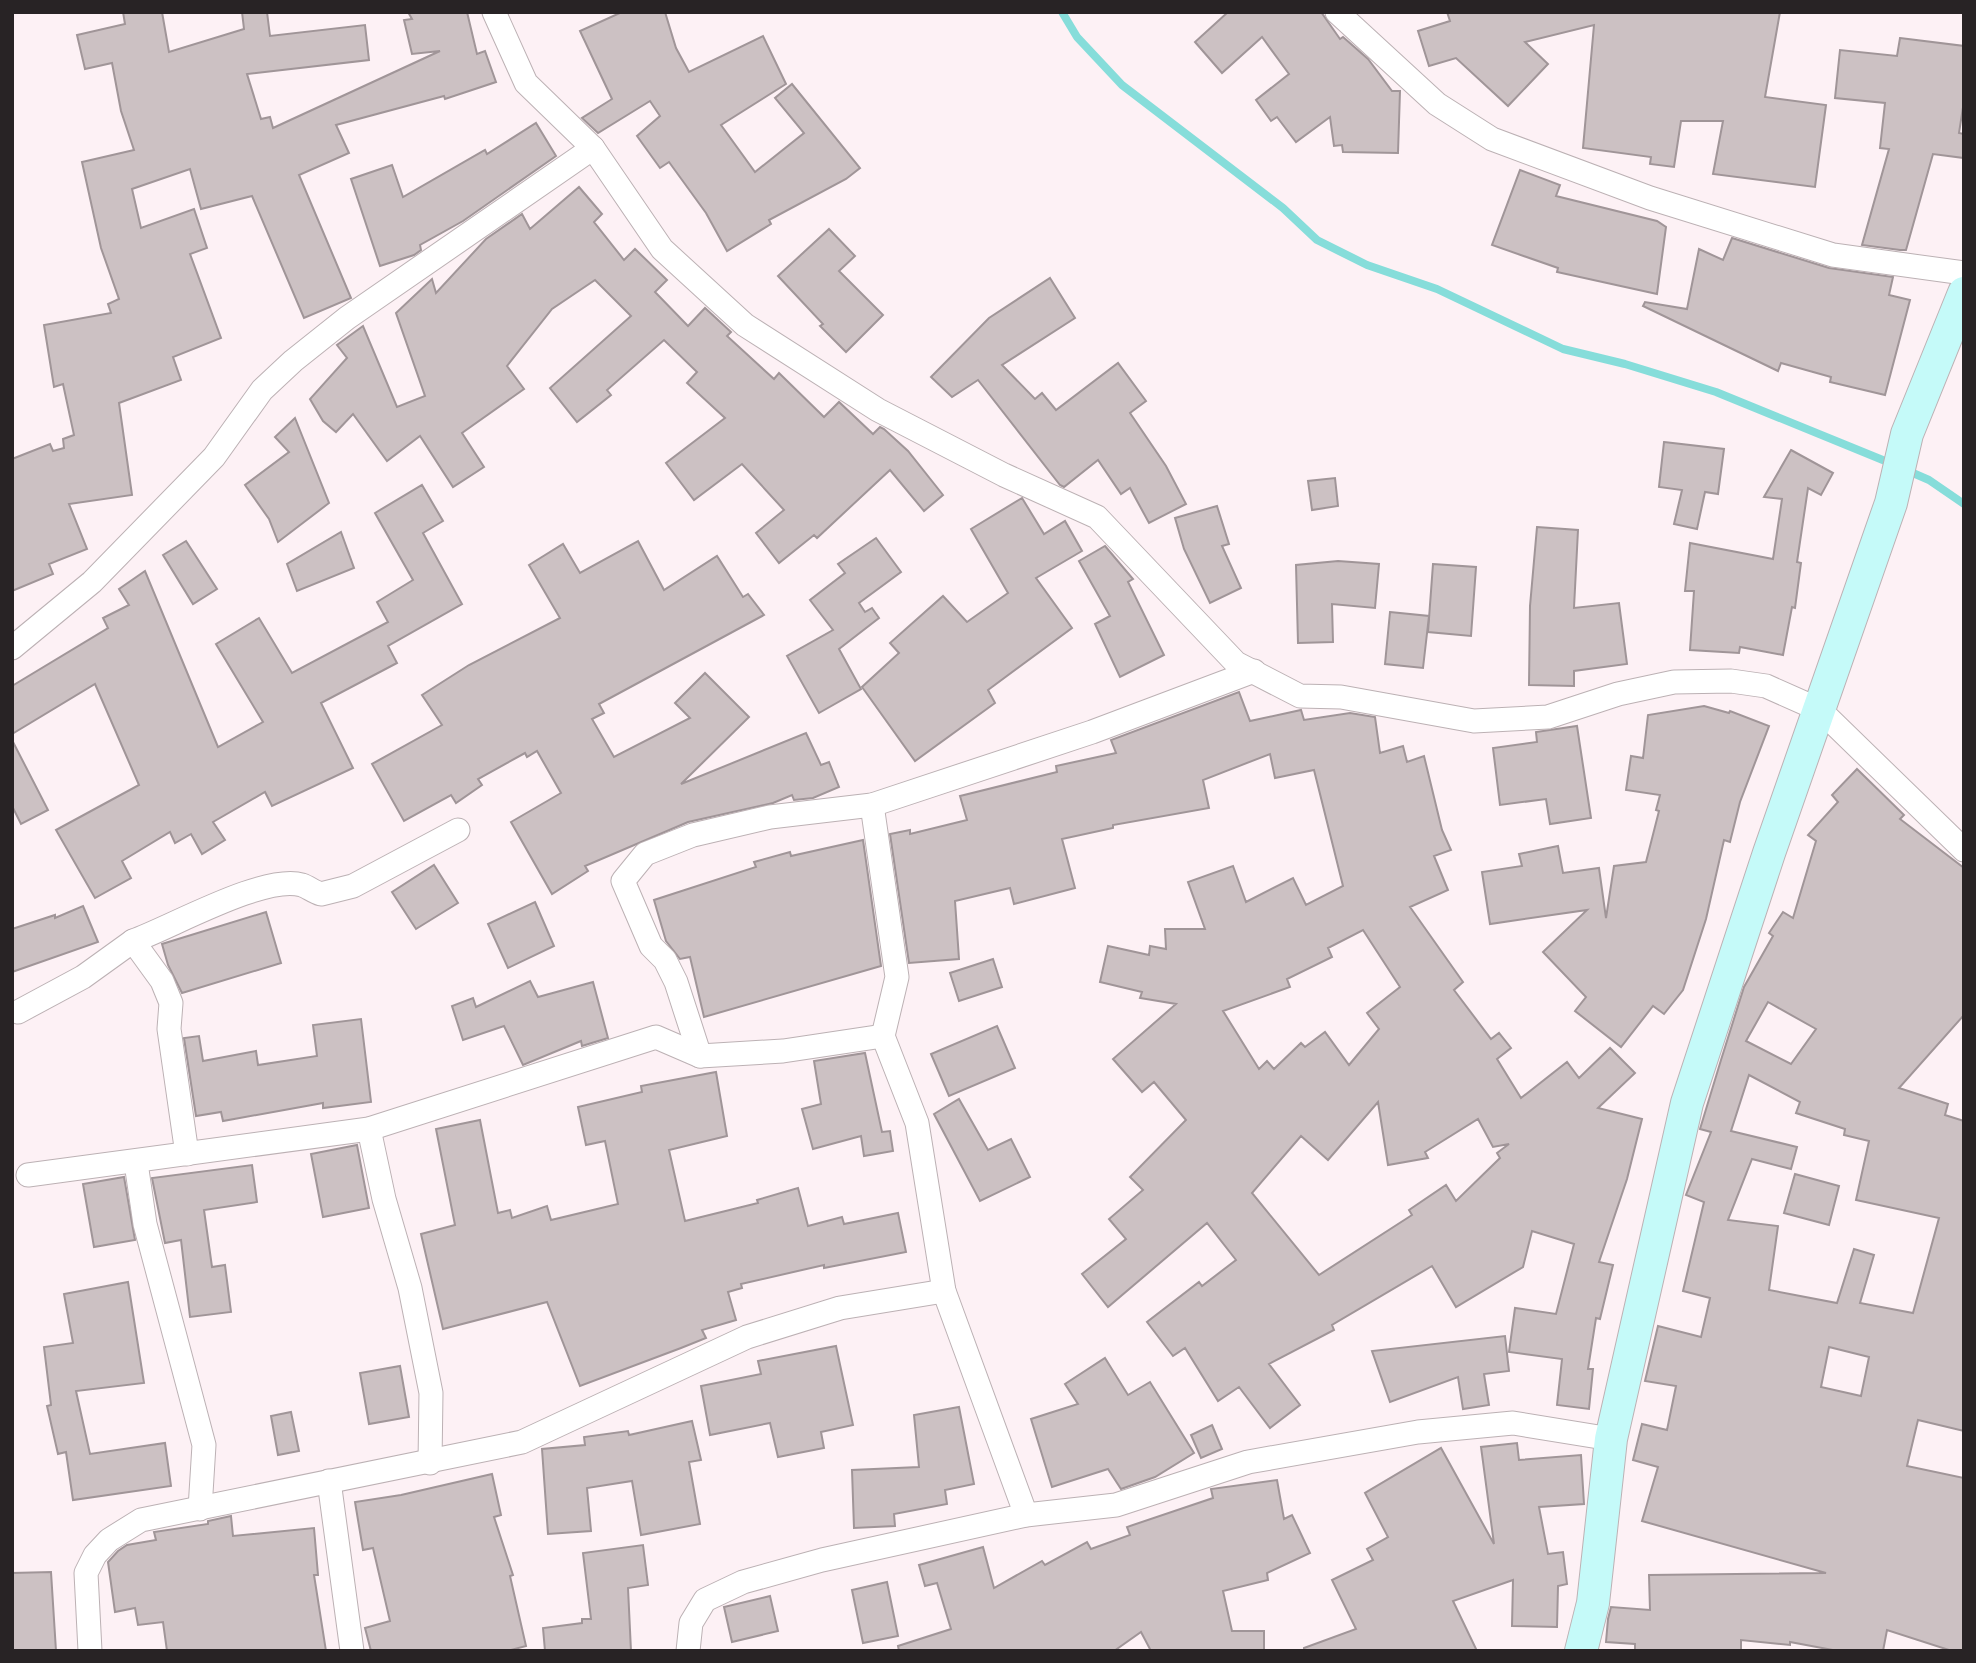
<svg xmlns="http://www.w3.org/2000/svg" width="1976" height="1663" font-family="Overpass,sans-serif">
<style>
.lines{fill:none;stroke-linecap:round;stroke-linejoin:round}
.stream{stroke:#86ddda;stroke-width:8}
.building{fill:#ccc1c3;stroke:#a09598;stroke-width:2;fill-rule:evenodd}
.minor-casing{stroke:#bcb1b4;stroke-width:25}
.secondary-casing{stroke:#bcb1b4;stroke-width:34}
.minor{stroke:#fff;stroke-width:23}
.secondary{stroke:#c5faf9;stroke-width:32}
</style>
<rect width="100%" height="100%" fill="#fdf1f5"/>
<g class="lines">
<g class="stream">
<path d="M1062 12 1077 37 1122 85 1283 208 1317 240 1367 265 1437 289 1563 349 1625 364 1716 392 1895 465"/>
<path d="M1906 470 1929 480 1964 504"/>
</g>
</g>
<g class="building">
<path d="M123 12H162L169 52 244 29 242 12H267L270 36 365 25 369 60 247 74 261 119 270 117 273 128 440 51 412 54 404 20 412 19 408 12H467L477 54 485 51 496 82 445 99 444 96 336 125 349 153 299 175 351 298 304 318 252 196 201 209 190 169 132 189 141 228 194 209 207 248 190 254 221 338 173 357 181 380 119 403 132 495 69 504 87 549 49 564 53 574 12 591V459L50 444 53 451 64 448 63 439 74 435 63 384 54 387 44 325 111 313 108 304 119 299 101 248 82 162 134 150 121 111 112 63 85 69 77 35 125 24Z"/>
<path d="M622 12H665L676 48 689 72 763 36 786 84 721 125 755 172 804 133 775 98 792 84 860 168 846 179 769 220 771 224 727 251 706 213 669 162 660 168 637 136 660 116 650 101 598 133 582 118 612 99 580 31Z"/>
<path d="M1228 12H1321L1340 39 1343 37 1368 59 1392 91H1400L1398 153 1343 152 1342 145 1334 146 1330 117 1296 142 1277 117 1271 121 1256 100 1289 74 1262 37 1222 73 1195 42Z"/>
<path d="M1447 12H1780L1765 97 1826 105 1815 187 1713 174 1723 121H1681L1674 167 1650 164 1651 157 1583 148 1594 25 1525 42 1548 64 1508 106 1456 58 1429 66 1418 31 1450 21Z"/>
<path d="M1900 38 1964 46V101L1959 133 1964 134V158L1933 154 1906 250H1900L1862 245 1889 149 1880 148 1885 103 1835 98 1840 50 1897 56Z"/>
<path d="M536 123 556 156 463 221 420 245 421 250 414 255 380 266 351 179 392 165 403 197 485 150 487 154Z"/>
<path d="M1520 170 1560 185 1556 196 1657 221 1666 227 1657 294 1557 272 1558 268 1492 245Z"/>
<path d="M579 187 602 214 594 222 624 260 635 249 667 280 655 292 688 326 705 308 731 332 727 336 774 379 779 373 824 417 839 402 873 434 880 427 884 429 908 451 943 495 924 511 890 470 817 538 814 535 779 563 756 533 784 510 742 464 694 500 666 463 725 418 687 383 697 372 664 340 607 390 611 395 577 422 550 388 631 316 595 280 552 309 507 366 524 389 462 433 484 467 453 487 420 436 387 461 353 414 336 432 323 421 310 399 347 358 337 345 363 326 397 407 425 396 396 313 432 279 436 293 486 239 522 214 530 229Z"/>
<path d="M829 229 855 256 839 271 883 315 846 352 820 326 823 324 778 276Z"/>
<path d="M1732 238 1829 268 1893 277 1889 295 1910 300 1885 395 1830 382 1831 377 1781 363 1778 371 1643 306 1645 302 1687 309 1699 249 1723 260Z"/>
<path d="M1050 278 1075 318 1002 365 1035 399 1042 393 1056 410 1118 363 1146 401 1130 413 1166 466 1186 504 1149 523 1130 488 1121 494 1098 460 1064 487 1060 485 978 380 952 397 931 377 989 318Z"/>
<path d="M295 418 329 503 278 542 269 519 245 485 289 452 275 437Z"/>
<path d="M1664 442 1724 449 1718 494 1705 492 1697 529 1674 524 1682 490 1659 487Z"/>
<path d="M1791 450 1833 473 1821 495 1808 488 1797 562 1801 563 1795 608 1792 607 1783 655 1740 647 1739 653 1690 650 1694 591H1685L1690 543 1773 559 1782 499 1764 497Z"/>
<path d="M1335 478 1338 506 1312 510 1308 481Z"/>
<path d="M422 485 443 521 423 533 462 604 388 646 397 663 321 703 353 768 272 806 265 792 213 822 225 840 202 854 191 834 175 843 170 832 122 861 131 878 95 898 56 830 139 785 95 684 12 734V686L108 628 103 618 129 605 119 589 145 571 218 747 263 722 216 644 259 618 292 673 388 622 377 602 413 580 375 513Z"/>
<path d="M1022 498 1044 534 1065 521 1082 551 1036 578 1072 628 988 690 995 703 915 761 862 687 899 653 890 643 943 596 967 622 1008 593 971 529Z"/>
<path d="M1217 506 1229 544 1222 546 1241 588 1210 603 1184 549 1175 518Z"/>
<path d="M1537 527 1578 530 1574 608 1619 603 1627 664 1574 671V686L1529 685 1530 606Z"/>
<path d="M341 532 354 568 297 591 287 564Z"/>
<path d="M876 538 901 572 859 603 865 612 872 608 879 618 839 649 861 689 819 713 787 656 833 630 810 600 845 573 838 564Z"/>
<path d="M186 541 217 589 193 604 163 555Z"/>
<path d="M638 541 664 590 717 556 743 597 748 594 764 615 599 704 604 713 592 719 614 757 690 718 675 703 705 673 749 717 681 784 806 733 821 765 829 762 839 787 813 798 794 800 792 795 773 803 688 822 585 866 588 871 552 894 511 822 561 793 537 751 527 757 525 753 478 779 482 785 456 803 451 795 404 821 372 764 442 725 422 695 469 665 560 618 529 565 563 544 580 573Z"/>
<path d="M1105 546 1133 579 1128 582 1164 655 1120 677 1095 624 1110 616 1079 561Z"/>
<path d="M1338 561 1379 564 1375 608 1332 604 1333 642 1298 643 1296 565Z"/>
<path d="M1433 564 1476 567 1471 636 1428 632Z"/>
<path d="M1390 612 1429 616 1423 668 1385 664Z"/>
<path d="M1239 692 1250 721 1301 710 1304 720 1350 713 1375 717 1380 753 1403 746 1407 762 1424 756 1442 830 1451 850 1434 856 1448 890 1410 907 1463 982 1454 990 1491 1039 1499 1033 1511 1048 1497 1059 1521 1098 1567 1062 1579 1078 1610 1048 1635 1073 1598 1108 1642 1119 1627 1179 1599 1262 1613 1265 1600 1319 1596 1318 1588 1369H1593L1589 1409 1557 1405 1562 1359 1509 1352 1515 1308 1556 1314 1574 1244 1532 1231 1523 1267 1456 1307 1432 1266 1332 1325 1334 1330 1269 1364 1300 1405 1270 1428 1239 1387 1218 1401 1185 1348 1173 1356 1147 1322 1199 1282 1202 1286 1236 1260 1207 1223 1108 1307 1082 1274 1126 1239 1109 1219 1143 1190 1130 1177 1186 1120 1154 1082 1142 1092 1113 1059 1176 1004 1140 998 1142 992 1100 982 1108 946 1149 955 1150 946 1166 949 1165 929H1205L1188 882 1233 866 1246 902 1293 878 1306 905 1343 886 1314 770 1275 778 1270 754 1203 780 1209 808 1113 825V828L1062 839 1075 888 1014 904 1010 888 955 901 959 959 909 963 890 834 910 830V834L967 820 960 796 1057 772 1056 766 1116 753 1111 740ZM1363 930 1400 987 1367 1013 1379 1029 1349 1065 1325 1032 1305 1047 1301 1043 1274 1069 1267 1061 1259 1069 1223 1011 1290 987 1287 979 1332 957 1328 948ZM1378 1102 1388 1165 1428 1158 1425 1152 1478 1119 1493 1147 1509 1144 1497 1153 1500 1158 1456 1201 1446 1185 1409 1210 1412 1215 1319 1275 1252 1193 1301 1136 1328 1160Z"/>
<path d="M1704 706 1729 713 1730 711 1769 726 1740 802 1730 842 1724 840 1706 919 1683 990 1664 1014 1653 1006 1621 1047 1575 1011 1586 997 1543 952 1587 910 1490 924 1482 872 1522 866 1519 854 1558 846 1563 873 1599 868 1606 918 1614 866 1646 862 1659 811 1656 810 1660 795 1626 790 1631 756 1643 758 1648 715Z"/>
<path d="M1577 726 1591 818 1550 824 1546 799 1500 805 1493 748 1537 742 1536 732Z"/>
<path d="M12 740 48 810 21 824 12 806Z"/>
<path d="M1857 769 1904 815 1900 819 1964 868V1015L1899 1088 1948 1104 1945 1115 1964 1121V1431L1918 1420 1907 1466 1964 1478V1651H1952L1887 1630 1883 1651H1838L1790 1642V1645L1741 1640V1651H1635V1644L1606 1642 1608 1619 1611 1607 1650 1610 1649 1575 1826 1573 1642 1521 1658 1467 1633 1460 1642 1424 1667 1430 1676 1386 1645 1381 1658 1326 1701 1337 1710 1298 1683 1291 1704 1202 1686 1195 1711 1132 1700 1129 1721 1060 1744 987 1773 936 1769 933 1783 912 1793 918 1816 841 1808 835 1838 802 1832 795ZM1768 1002 1816 1029 1791 1064 1746 1041ZM1749 1075 1800 1102 1796 1113 1845 1129 1844 1135 1869 1141 1856 1200 1939 1218 1913 1313 1860 1303 1874 1255 1854 1249 1837 1303 1769 1290 1778 1226 1728 1220 1752 1159 1791 1169 1797 1147 1731 1131ZM1829 1347 1869 1357 1861 1396 1821 1387Z"/>
<path d="M863 840 881 966 704 1017 690 957 680 959 666 941 654 900 756 867 754 862 790 852 791 856Z"/>
<path d="M434 865 458 903 416 929 392 892Z"/>
<path d="M535 902 554 946 508 968 488 924Z"/>
<path d="M83 906 98 942 12 972V929L55 915V918Z"/>
<path d="M266 912 281 963 182 993 168 965 162 944Z"/>
<path d="M993 959 1002 987 959 1001 950 973Z"/>
<path d="M530 981 538 997 593 982 608 1038 582 1046 581 1041 523 1065 504 1026 463 1040 452 1006 473 998 476 1007Z"/>
<path d="M361 1019 371 1102 323 1108V1103L223 1121 221 1112 196 1116 184 1038 199 1036 203 1061 256 1051 258 1065 317 1056 313 1025Z"/>
<path d="M997 1026 1015 1068 949 1096 931 1054Z"/>
<path d="M865 1053 882 1132 890 1131 893 1151 864 1156 861 1136 813 1149 802 1109 821 1104 814 1061Z"/>
<path d="M716 1072 727 1136 669 1150 685 1221 758 1203 757 1200 798 1188 808 1226 842 1217 844 1224 898 1213 906 1252 824 1268V1265L741 1284 742 1288 728 1292 736 1320 702 1330 706 1338 681 1348 580 1386 547 1302 443 1329 421 1234 455 1225 436 1129 480 1120 498 1213 510 1210 512 1218 547 1206 551 1220 618 1204 605 1141 586 1145 578 1107 642 1092 641 1086Z"/>
<path d="M959 1099 988 1150 1011 1139 1030 1177 980 1201 934 1114Z"/>
<path d="M357 1145 369 1208 323 1217 311 1154Z"/>
<path d="M252 1165 257 1202 204 1210 212 1267 225 1265 231 1312 190 1317 181 1240 165 1243 152 1178Z"/>
<path d="M1795 1174 1839 1186 1829 1225 1784 1213Z"/>
<path d="M124 1177 135 1240 94 1247 83 1184Z"/>
<path d="M128 1282 144 1383 76 1391 90 1454 165 1443 171 1486 73 1500 66 1452 58 1454 47 1406 51 1405 44 1347 73 1343 64 1294Z"/>
<path d="M1505 1336 1509 1371 1484 1374 1489 1405 1463 1409 1458 1377 1390 1402 1372 1351Z"/>
<path d="M836 1346 853 1425 821 1432 824 1448 778 1457 770 1423 710 1435 701 1386 761 1374 758 1361Z"/>
<path d="M1105 1358 1128 1395 1150 1382 1194 1453 1155 1477 1121 1489 1108 1469 1052 1487 1031 1419 1078 1404 1065 1384Z"/>
<path d="M400 1366 409 1417 369 1424 360 1373Z"/>
<path d="M959 1407 974 1484 945 1490 947 1504 894 1514 895 1526 854 1528 852 1470 919 1467 914 1415Z"/>
<path d="M291 1412 299 1451 278 1455 271 1416Z"/>
<path d="M692 1421 701 1460 689 1462 700 1524 641 1535 632 1481 587 1488 591 1531 548 1534 542 1449 585 1445 584 1437 628 1431 629 1435Z"/>
<path d="M1212 1425 1222 1449 1201 1458 1191 1435Z"/>
<path d="M1517 1443 1519 1460 1581 1455 1584 1504 1539 1507 1548 1554 1563 1552 1567 1584 1558 1586 1557 1627 1512 1626 1513 1580 1453 1601 1477 1651H1304V1648L1356 1629 1332 1580 1373 1560 1367 1549 1388 1537 1365 1493 1441 1448 1494 1544 1481 1447Z"/>
<path d="M492 1474 501 1515 494 1517 513 1575 510 1576 526 1646 507 1651H371L365 1628 390 1621 373 1548 363 1550 355 1502 401 1495Z"/>
<path d="M1277 1480 1284 1519 1292 1515 1310 1553 1267 1573 1268 1580 1223 1591 1232 1631H1264V1651H1151L1141 1632 1114 1651H899L898 1646 951 1629 937 1583 925 1586 919 1565 983 1547 994 1588 1042 1561 1045 1565 1087 1542 1091 1549 1130 1535 1127 1527 1213 1498 1211 1489Z"/>
<path d="M231 1516 233 1536 314 1528 318 1575H314L326 1651H167L163 1622 138 1625 135 1608 115 1612 108 1562 118 1551 127 1545 156 1540 154 1532 208 1524V1521Z"/>
<path d="M643 1545 648 1585 628 1588 631 1651H545L543 1628 582 1623V1619H591L583 1553Z"/>
<path d="M51 1572 56 1651H12V1573Z"/>
<path d="M887 1582 898 1636 863 1643 852 1590Z"/>
<path d="M770 1596 778 1631 732 1642 724 1607Z"/>
</g>
<g class="lines">
<defs>
<g id="minor">
<path d="M494 12 526 83 593 148 662 249 745 325 878 410 1004 475 1097 517 1236 663 1300 696 1341 697 1474 721 1548 717 1618 694 1674 682 1731 681 1766 686 1820 710 1964 850"/>
<path d="M1337 12 1437 104 1492 139 1650 198 1833 255 1964 273"/>
<path d="M12 648 92 582 214 457 262 390 293 361 347 318 593 148"/>
<path d="M872 805 897 977 883 1036 917 1123 944 1291 1026 1515"/>
<path d="M133 941C172 927 264 874 302 885 308 887 314 892 321 894L353 886 458 830"/>
<path d="M18 1012 83 977 133 941 162 981 171 1003 169 1029 187 1154"/>
<path d="M700 1056 676 982 665 960 651 946 623 881 645 854 693 835 770 817 872 805 1092 732 1254 671"/>
<path d="M369 1129 384 1199 410 1288 431 1393 430 1463"/>
<path d="M136 1163 145 1224 204 1445 200 1509"/>
<path d="M28 1175 369 1129 656 1037 700 1056 783 1051 883 1036"/>
<path d="M329 1481 352 1651"/>
<path d="M90 1651 86 1573 95 1555 109 1540 141 1520 522 1442 747 1337 840 1308 944 1291"/>
<path d="M688 1651 691 1623 705 1600 743 1582 822 1560 1026 1515 1116 1505 1248 1462 1418 1432 1513 1423 1611 1439"/>
</g>
<path id="secondary" d="M1581 1651 1593 1603 1611 1439 1687 1103 1769 853 1891 503 1907 434 1964 293"/>
</defs>
<use href="#minor" class="minor-casing"/>
<use href="#secondary" class="secondary-casing"/>
<use href="#minor" class="minor"/>
<use href="#secondary" class="secondary"/>
</g>
<rect width="1976" height="1663" fill="none" stroke="#282325" stroke-width="28"/>
</svg>
